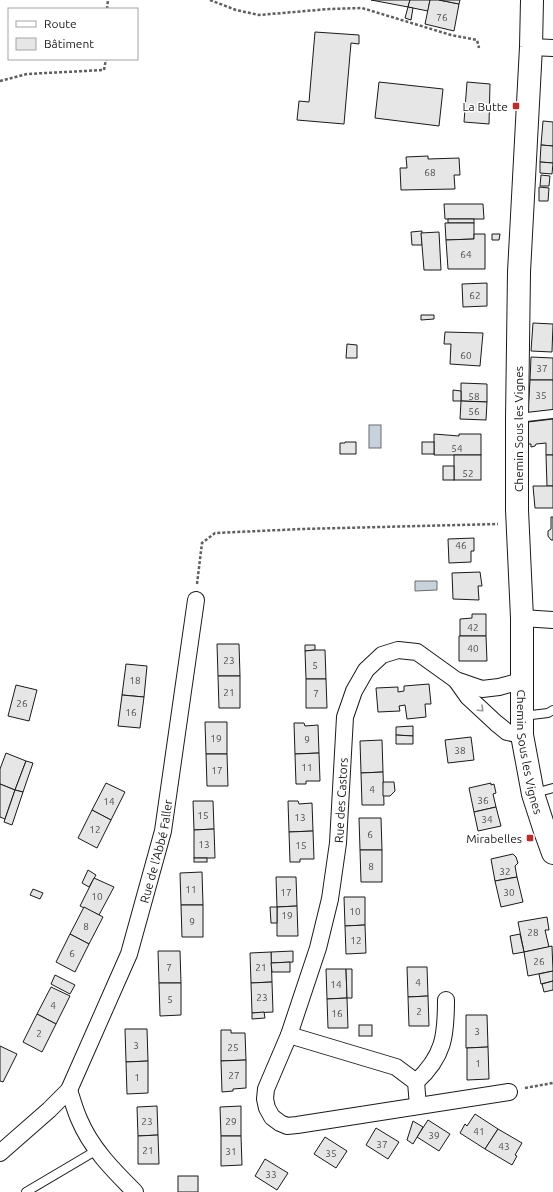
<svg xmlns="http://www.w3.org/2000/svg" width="553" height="1192" font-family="Ubuntu,sans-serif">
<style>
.water{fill:#c6d2dc;stroke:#6a6a6a}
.building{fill:#e6e6e6;stroke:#1a1a1a}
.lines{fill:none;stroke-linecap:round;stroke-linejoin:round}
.lane-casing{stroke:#1a1a1a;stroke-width:10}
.street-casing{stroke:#1a1a1a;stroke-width:18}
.secondary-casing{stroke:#1a1a1a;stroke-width:24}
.path{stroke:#5f5f5f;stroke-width:2.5;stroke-dasharray:3 2;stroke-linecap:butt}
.lane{stroke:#fff;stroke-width:8}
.street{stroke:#fff;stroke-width:16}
.secondary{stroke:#fff;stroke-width:22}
.oneway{stroke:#989898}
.poi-dot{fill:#c62828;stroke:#fff;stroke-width:1.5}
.labels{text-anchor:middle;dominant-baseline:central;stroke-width:3;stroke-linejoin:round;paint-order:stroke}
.number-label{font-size:10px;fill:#4d4d4d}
.poi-label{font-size:12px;fill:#1a1a1a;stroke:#fff;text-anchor:end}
.street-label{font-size:12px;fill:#1a1a1a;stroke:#fff}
</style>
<rect width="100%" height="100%" fill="#fff"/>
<g class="water">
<rect x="369" y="425" width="12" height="23"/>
<path d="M415 581H437V590L415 591Z"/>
</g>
<g class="building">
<path d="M371 0H410L408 7Z"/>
<path d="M410 0H430L428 11 408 7Z"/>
<path d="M430 0H439L459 4 454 31 425 24Z"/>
<path d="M439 0H460L459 4Z"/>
<path d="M408 7 413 8 411 20 405 18Z"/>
<path d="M315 32 359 35V44L351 43 344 124 297 120 299 101 309 102Z"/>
<path d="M379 82 443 89 439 126 375 118Z"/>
<path d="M467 82 490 84 489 124 464 122Z"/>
<path d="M543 121 553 122V146L541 145Z"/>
<path d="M541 145 553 146V163L540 162Z"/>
<path d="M428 156V159L459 158 460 175H454L455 189 401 190 400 168H407L406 157Z"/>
<path d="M540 162 553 163 552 174 540 173Z"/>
<path d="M541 175 550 176 549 186H540Z"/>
<path d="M539 187 549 188 548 201H539Z"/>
<path d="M444 204H483L484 219H445Z"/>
<rect x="448" y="219" width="26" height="4"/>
<path d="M445 223H474V239L446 240Z"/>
<path d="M422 231V245H412L411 232Z"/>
<path d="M439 232 441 270H424L421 233Z"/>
<path d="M474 234H485V269H448L446 240 474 239Z"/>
<path d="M492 234H500L499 240H492Z"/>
<path d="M487 283V306L463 307 462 284Z"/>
<path d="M421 315H434V319L421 320Z"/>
<path d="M533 323 553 324 552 352 531 351Z"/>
<path d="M445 332 483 333 480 366 450 364 451 344H444Z"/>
<path d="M347 344 357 345V358H346Z"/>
<path d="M531 357 553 358V380H530Z"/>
<path d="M530 380H553V410L528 413Z"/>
<path d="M461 383 487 384V402L461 401Z"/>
<path d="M453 390 461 391V401H453Z"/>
<path d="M461 401 487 402 486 420 460 419Z"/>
<path d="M553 419V455H546V443L536 444 535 446 531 447V444H528V422Z"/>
<path d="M434 434 459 436V434H481V455H434Z"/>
<path d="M345 442H356V454H340V443H345Z"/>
<rect x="422" y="442" width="12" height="12"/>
<rect x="454" y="455" width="27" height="25"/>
<path d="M546 455H553V486H547Z"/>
<rect x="443" y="466" width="11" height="14"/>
<path d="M533 486H553V508H535Z"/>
<path d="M551 517H553V540H551L548 536V531L551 529Z"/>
<path d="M474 538V551H471V562L449 563 448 539Z"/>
<path d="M480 572 482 586H478L479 600 453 599 452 573Z"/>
<path d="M472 614H486V636H460V619L472 618Z"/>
<path d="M459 636H486L487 661H459Z"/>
<path d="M217 644H239L240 676H218Z"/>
<path d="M305 645H315V650L305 651Z"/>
<path d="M315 650H325L326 679H306L305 651Z"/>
<path d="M126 664 147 666 144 697 122 695Z"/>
<path d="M218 676H240V708H219Z"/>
<path d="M306 679H326L327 708H306Z"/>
<path d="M429 684 431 704H425L426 717 407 719 405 705 399 706 400 711 378 712 376 688 398 687V692L404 691V686Z"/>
<path d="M16 685 37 690 29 721 8 716Z"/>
<path d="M122 695 144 697 140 728 118 726Z"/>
<path d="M205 722H227V754H206Z"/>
<path d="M294 723H304L305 726 318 725 319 753 295 754Z"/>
<path d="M413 726V736L396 735V727Z"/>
<path d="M396 735 413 736V744H396Z"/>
<path d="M471 737 474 760 448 763 445 740Z"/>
<path d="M382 740 383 772 361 773 360 741Z"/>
<path d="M6 753 26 761 15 790 0 784V769Z"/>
<path d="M319 753 320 781H306V784H296L295 754Z"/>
<path d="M206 754H227L228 786H207Z"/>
<path d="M26 761 33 763 23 792 15 790Z"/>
<path d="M383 772 384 805H362L361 773Z"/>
<path d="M383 782H394L395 791 390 796H383Z"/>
<path d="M106 783 125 792 111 820 92 810Z"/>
<path d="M491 783V785L494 784 496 793 493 794 496 807 474 812 469 788Z"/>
<path d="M0 784 15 790 5 819 0 817Z"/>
<path d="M15 790 23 792 12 825 4 822Z"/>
<path d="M193 801H213L214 829 194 830Z"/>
<path d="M288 801H298L299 804 312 803 313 831 289 832Z"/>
<path d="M496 807 501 826 478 831 474 812Z"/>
<path d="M92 810 111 820 97 848 78 838Z"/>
<path d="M359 818H381L382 850H360Z"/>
<path d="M214 829 215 858H194V830Z"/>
<path d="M313 831 314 859H300V862H290L289 832Z"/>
<path d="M360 850H382V882H361Z"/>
<path d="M513 854 516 857 518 863 515 866 517 877 495 881 491 859Z"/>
<rect x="194" y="858" width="13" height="4"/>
<path d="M88 870 96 875 89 887 82 883Z"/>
<path d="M202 872 203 905H181L180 873Z"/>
<path d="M276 877H296L297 906 277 907Z"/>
<path d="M517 877 523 902 501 907 495 881Z"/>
<path d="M94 878 114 887 99 915 80 906Z"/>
<path d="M33 889 43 893 40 899 30 895Z"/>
<path d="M344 897H365V925L345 926Z"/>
<path d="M181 905H203V937H182Z"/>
<path d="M297 906 298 936H277V907Z"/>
<path d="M84 907 103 917 89 944 70 934Z"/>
<path d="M270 907H277V923H271Z"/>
<path d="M547 917 549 930H545L549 947 524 952 518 922Z"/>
<path d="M365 925 366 953 346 954 345 926Z"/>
<path d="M70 934 89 944 75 972 56 962Z"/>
<path d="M520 934 524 952 513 954 510 936Z"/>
<path d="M552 946 553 971 528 976 524 952Z"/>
<path d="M158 951H180L181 983H159Z"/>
<path d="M293 951V962L271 963V952Z"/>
<path d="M271 952 272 982 251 983 250 953Z"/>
<path d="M290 962V972H272L271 963Z"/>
<path d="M407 967H427L428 996 408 997Z"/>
<path d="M326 969H346L347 998 327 999Z"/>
<path d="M346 969H352V998H347Z"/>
<path d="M553 971V981L541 984 539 974Z"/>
<path d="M55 975 75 985 70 994 51 984Z"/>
<path d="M553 981V990L544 992 542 984Z"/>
<path d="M272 982 273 1012 252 1013 251 983Z"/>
<path d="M159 983H181V1015L160 1016Z"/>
<path d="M51 987 70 996 56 1024 37 1014Z"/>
<path d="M428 996 429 1026H409L408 997Z"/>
<path d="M347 998 348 1028H328L327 999Z"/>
<path d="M264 1012 265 1018 252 1019V1013Z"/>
<path d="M37 1014 56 1024 42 1052 23 1042Z"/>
<path d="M466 1015H487L488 1047 466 1048Z"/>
<rect x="359" y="1025" width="13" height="11"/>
<path d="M125 1029H147L148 1061 126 1062Z"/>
<path d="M221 1030H231V1033H245L246 1060 221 1061Z"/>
<path d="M0 1046 17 1054 3 1082 0 1081Z"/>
<path d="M488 1047 489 1079 467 1080V1048Z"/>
<path d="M246 1060V1088L233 1089V1091L222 1092 221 1061Z"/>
<path d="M148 1061V1093L127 1094 126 1062Z"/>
<path d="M157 1106 158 1135 138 1136 137 1107Z"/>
<path d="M241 1106V1136H221L220 1107Z"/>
<path d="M475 1114 498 1129 485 1149 460 1133 465 1124 467 1126Z"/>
<path d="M428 1120 450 1134 439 1151 417 1137Z"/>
<path d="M413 1121 423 1127 413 1144 407 1140Z"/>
<path d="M376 1128 399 1142 388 1159 366 1145Z"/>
<path d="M498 1129 522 1143 515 1155 517 1156 512 1165 485 1149Z"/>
<path d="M158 1135 159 1164H138V1136Z"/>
<path d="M221 1136H241L242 1165 221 1166Z"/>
<path d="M325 1137 347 1151 336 1168 314 1154Z"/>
<path d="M265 1159 288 1173 277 1190 255 1176Z"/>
<rect x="178" y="1176" width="20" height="16"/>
</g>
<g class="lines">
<defs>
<g id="lane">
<path d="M518 418 553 414"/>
<path d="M523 716 548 713 553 710"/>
<path d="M535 793 553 788"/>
<path d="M26 1192 97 1150"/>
</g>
<g id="street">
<path d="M531 47 553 48"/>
<path d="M522 618 553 620"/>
<path d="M456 680 468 697 496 723 507 732 522 735"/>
<path d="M289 1035 396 1067 416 1082 418 1106"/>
<path d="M416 1082C444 1056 446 1036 446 1000"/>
<path id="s1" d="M69 1090 129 954 163 831 196 600"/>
<path id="s2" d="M509 1092 297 1125 287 1126 280 1123 272 1117 267 1108 265 1099 266 1089 289 1035 318 948 330 899 338 843 345 717 354 691 366 670 382 655 398 650 417 652 456 680 482 689 499 687 521 681"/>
<path d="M0 1153 49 1110 69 1090C72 1099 75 1110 79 1119 91 1148 113 1170 135 1192"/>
</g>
<g id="secondary">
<path id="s3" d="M532 0 531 47 519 272 517 418V510L522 618V735L533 794 545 831 553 853"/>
</g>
</defs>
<use href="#lane" class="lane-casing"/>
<use href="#street" class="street-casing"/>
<use href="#secondary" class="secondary-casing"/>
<g class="path">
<path d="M210 0 236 10 259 15 329 9 362 8 451 35 477 40 479 48"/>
<path d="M107 9 108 0"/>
<path d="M0 81 27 74 104 70 106 59"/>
<path d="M197 584 202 543 215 533 302 529 498 524"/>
<path d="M525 1088 553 1083"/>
</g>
<use href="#lane" class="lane"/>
<use href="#street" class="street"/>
<use href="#secondary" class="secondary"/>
</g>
<defs><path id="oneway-chevron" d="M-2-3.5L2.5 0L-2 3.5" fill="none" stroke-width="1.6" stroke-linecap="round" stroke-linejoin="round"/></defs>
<use class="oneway" href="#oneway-chevron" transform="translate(481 709) rotate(43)"/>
<g class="poi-dot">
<rect x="512" y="102" width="8" height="8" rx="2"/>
<rect x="526" y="834" width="8" height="8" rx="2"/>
</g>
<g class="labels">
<g class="number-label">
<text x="442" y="17">76</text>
<text x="430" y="172">68</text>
<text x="466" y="254">64</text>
<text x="475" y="295">62</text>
<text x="466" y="355">60</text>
<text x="542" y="368">37</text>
<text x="541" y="395">35</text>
<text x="474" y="396">58</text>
<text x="474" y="411">56</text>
<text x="457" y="448">54</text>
<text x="468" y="473">52</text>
<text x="461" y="545">46</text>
<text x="473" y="627">42</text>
<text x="473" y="648">40</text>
<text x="229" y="660">23</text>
<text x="315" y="665">5</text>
<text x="135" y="680">18</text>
<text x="229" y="692">21</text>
<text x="316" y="693">7</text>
<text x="22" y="703">26</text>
<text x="131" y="712">16</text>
<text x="216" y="738">19</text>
<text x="307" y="739">9</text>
<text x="460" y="750">38</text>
<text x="307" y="767">11</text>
<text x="217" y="770">17</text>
<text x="372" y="789">4</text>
<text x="483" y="800">36</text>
<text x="109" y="801">14</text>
<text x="203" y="815">15</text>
<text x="300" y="817">13</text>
<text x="487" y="819">34</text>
<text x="95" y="829">12</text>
<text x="370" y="834">6</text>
<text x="204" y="844">13</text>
<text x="301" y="845">15</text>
<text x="371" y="866">8</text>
<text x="505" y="871">32</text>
<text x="191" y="889">11</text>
<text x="286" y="892">17</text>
<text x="509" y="892">30</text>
<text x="97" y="896">10</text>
<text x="355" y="911">10</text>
<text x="287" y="915">19</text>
<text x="192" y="921">9</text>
<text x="86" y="926">8</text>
<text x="533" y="932">28</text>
<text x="356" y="940">12</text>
<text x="72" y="953">6</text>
<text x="539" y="961">26</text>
<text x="169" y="967">7</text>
<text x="261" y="967">21</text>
<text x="418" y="982">4</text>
<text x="336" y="984">14</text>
<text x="262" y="997">23</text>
<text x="170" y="999">5</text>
<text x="53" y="1005">4</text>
<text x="419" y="1011">2</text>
<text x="337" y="1013">16</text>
<text x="477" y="1031">3</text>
<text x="39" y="1033">2</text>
<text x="136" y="1045">3</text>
<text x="233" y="1047">25</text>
<text x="478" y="1063">1</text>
<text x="234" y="1075">27</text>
<text x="137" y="1077">1</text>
<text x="147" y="1121">23</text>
<text x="231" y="1121">29</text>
<text x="479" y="1131">41</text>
<text x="434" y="1135">39</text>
<text x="382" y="1144">37</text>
<text x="504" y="1146">43</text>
<text x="148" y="1150">21</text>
<text x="231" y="1151">31</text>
<text x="331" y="1153">35</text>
<text x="271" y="1174">33</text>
</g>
<g class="poi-label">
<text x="508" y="106">La Butte</text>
<text x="522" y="838">Mirabelles</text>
</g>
<g class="street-label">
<text transform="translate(518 429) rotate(-90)">Chemin Sous les Vignes</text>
<text stroke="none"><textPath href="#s3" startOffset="753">Chemin Sous les Vignes</textPath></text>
<text stroke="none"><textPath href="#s2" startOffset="572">Rue des Castors</textPath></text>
<text stroke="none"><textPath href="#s1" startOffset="255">Rue de l'Abbé Faller</textPath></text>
</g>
</g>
<rect x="8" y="8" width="130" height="52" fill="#ffffff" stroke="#a3a3a3"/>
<rect x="16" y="21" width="20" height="6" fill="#ffffff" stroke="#a3a3a3"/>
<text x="44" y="28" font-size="12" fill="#1a1a1a">Route</text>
<rect x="16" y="38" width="20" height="12" fill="#e6e6e6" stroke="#a3a3a3"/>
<text x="44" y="48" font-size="12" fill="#1a1a1a">Bâtiment</text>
</svg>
